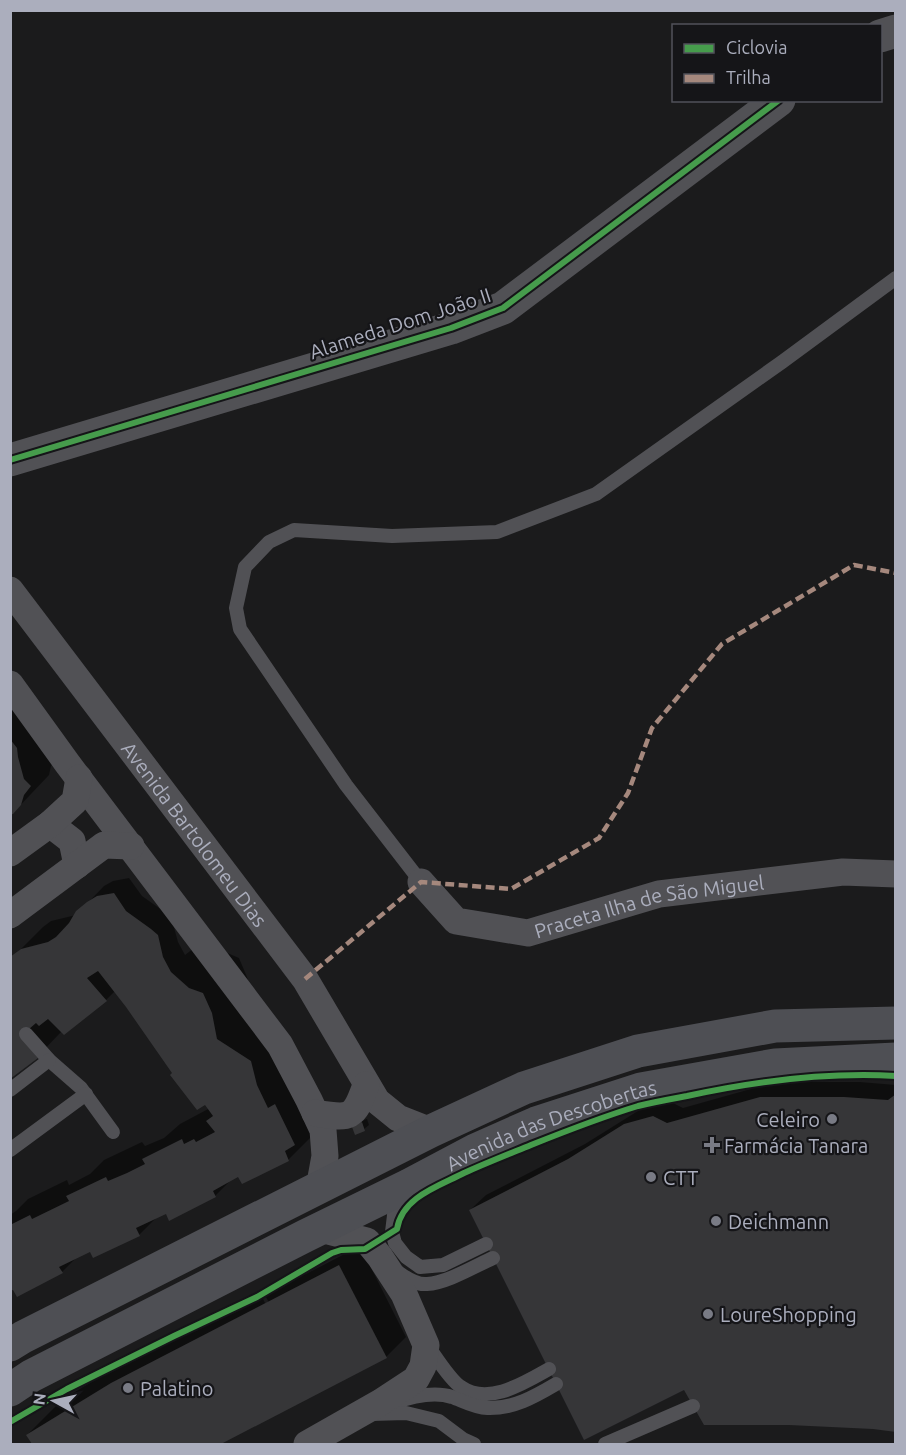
<svg xmlns="http://www.w3.org/2000/svg" width="906" height="1455" font-family="Ubuntu,sans-serif">
<style>
.shadow{fill:#0007;fill-rule:evenodd}
.building{fill:#363638}
.lines{fill:none;stroke-linecap:round;stroke-linejoin:round}
.service{stroke:#515155;stroke-width:14}
.minor{stroke:#515155;stroke-width:27}
.tertiary{stroke:#515155;stroke-width:33}
.secondary{stroke:#4e4f54;stroke-width:33}
.quiet{stroke:#a5887d;stroke-width:4.5;stroke-dasharray:9 4.5;stroke-linecap:butt}
.cycleway-casing{stroke:#151518;stroke-width:10}
.cycleway{stroke:#469c4c;stroke-width:6}
.poi-dot{fill:#797b85;stroke:#151518;stroke-width:2}
.labels{text-anchor:middle;dominant-baseline:central;stroke-width:4.5;stroke-linejoin:round;paint-order:stroke}
.street-label{font-size:20px;fill:#abaebd;stroke:#151518}
.poi-label{font-size:20px;fill:#abaebd;stroke:#151518;text-anchor:start}
</style>
<rect width="100%" height="100%" fill="#1b1b1c"/>
<g class="shadow">
<path d="M10 694 58 757 51 766 49 775 13 813H10Z"/>
<path d="M129 878 142 896 166 913 172 920 178 942 185 955 207 938 225 952 239 958 247 977 253 1001 316 1132 288 1160 238 1175 233 1178 215 1196 159 1215 139 1235 91 1250 78 1256 62 1272 14 1288 10 1292V1215L16 1211 28 1199 67 1180 69 1185 90 1174 104 1160 142 1142 145 1146 164 1138 180 1124 210 1108 174 1073 115 991 106 1000 62 1031 37 1057 10 1077 14 956 43 927 51 921 76 915 104 886 113 881Z"/>
<path d="M776 1082H860L896 1085V1430L684 1388 470 1210 486 1195 585 1144 641 1109 669 1101 683 1108Z"/>
<path d="M367 1119 369 1125 364 1129 356 1133 359 1122Z"/>
<path d="M360 1246 406 1337 386 1357 218 1444H34L27 1435 63 1399 149 1348 303 1268 306 1274ZM265 1295 310 1383H306L262 1297Z"/>
</g>
<g class="building">
<path d="M10 739 17 748 18 757 24 779 31 786 24 795 21 805 13 814 10 815Z"/>
<path d="M114 893 126 911 151 929 158 935 163 957 171 972 189 988 203 993 212 1013 217 1039 251 1061 257 1085 268 1108 275 1104 295 1145 285 1151 289 1161 242 1184 238 1177 213 1191 216 1197 169 1221 166 1214 136 1228 140 1236 93 1258 90 1252 59 1267 63 1273 17 1297 13 1290 10 1291V1225L30 1215 32 1219 69 1201 66 1196 106 1177 108 1181 127 1173 145 1164 142 1159 182 1139 184 1144 194 1139 196 1142 215 1132 206 1121 213 1116 205 1105 197 1110 170 1075 172 1073 126 1007 98 971 87 978 107 1001 64 1035 48 1019 39 1026 36 1023 21 1036 38 1058 10 1079V957L21 949 48 942 56 937 69 923 76 911 87 902 97 896Z"/>
<path d="M896 1094V1432L873 1429 789 1425H704L684 1390 584 1440 469 1210 568 1159 624 1124 653 1116 667 1123 760 1097H844L888 1100Z"/>
<path d="M362 1122 365 1131 355 1135 352 1127Z"/>
<path d="M339 1265 387 1358 221 1444H32L26 1435 111 1383Z"/>
</g>
<g class="lines">
<g class="service">
<path d="M421 882 346 785 240 629 236 608 245 567 269 542 294 530 392 536 497 532 596 494 782 362 896 278"/>
<path d="M26 1034 49 1060 81 1088 113 1132"/>
<path d="M10 1090 49 1060"/>
<path d="M10 1150 86 1094"/>
<path d="M403 1195 395 1207 392 1232 395 1243 406 1257 420 1267 443 1265 486 1244"/>
<path d="M398 1272C406 1278 416 1285 427 1284 447 1283 475 1266 493 1258"/>
<path d="M428 1346C436 1357 450 1380 461 1387 488 1406 524 1383 549 1369"/>
<path d="M393 1403C410 1397 434 1391 452 1397 463 1401 475 1408 487 1408 513 1409 534 1397 556 1384"/>
<path d="M371 1414 406 1413 439 1421 463 1439 474 1444"/>
<path d="M605 1444 693 1406"/>
</g>
<g class="minor">
<path id="s1" d="M10 590 305 979 377 1101 398 1118 431 1131"/>
<path d="M10 684 67 763 280 1045 309 1100 323 1130 325 1156 319 1189"/>
<path d="M50 824 72 841 77 865"/>
<path d="M10 853 50 824 75 801 79 778"/>
<path id="s2" d="M421 882 456 921 528 933 659 894 843 872 896 874"/>
<path d="M10 915 104 845 131 846"/>
<path d="M315 1113C351 1119 354 1119 366 1085"/>
<path d="M307 1444 381 1402 416 1379 423 1366 426 1345 404 1294 380 1257 367 1241 320 1229"/>
</g>
<g class="tertiary">
<path d="M880 36 896 31"/>
<path d="M10 460 451 328 503 308 779 100"/>
</g>
<g class="secondary">
<path d="M10 1345 23 1337 431 1131 524 1088 638 1051 775 1026 896 1023"/>
<path id="s3" d="M10 1390 31 1376 305 1236 409 1185 475 1150 536 1123 641 1089 775 1065 896 1059"/>
</g>
<path class="quiet" d="M305 979 421 882 511 889 599 838 628 793 652 728 722 644 854 565 896 573"/>
<defs>
<g id="cycleway">
<path d="M10 460 451 328 503 308 779 100"/>
<path d="M10 1422 67 1389 174 1336 257 1297 332 1253 341 1250 365 1249 397 1229C402 1197 439 1186 464 1173 486 1163 509 1154 531 1145 566 1131 602 1117 638 1106 654 1102 671 1099 687 1096 756 1081 825 1072 896 1076"/>
</g>
</defs>
<use href="#cycleway" class="cycleway-casing"/>
<use href="#cycleway" class="cycleway"/>
</g>
<g class="poi-dot">
<circle cx="832" cy="1119" r="6"/>
<path d="M709 1136h6v6h6v6h-6v6h-6v-6h-6v-6h6z"/>
<circle cx="651" cy="1177" r="6"/>
<circle cx="716" cy="1221" r="6"/>
<circle cx="708" cy="1314" r="6"/>
<circle cx="128" cy="1388" r="6"/>
</g>
<g class="labels">
<g class="street-label">
<text transform="translate(400 323) rotate(-18)">Alameda Dom João II</text>
<text stroke="none"><textPath href="#s1" startOffset="306">Avenida Bartolomeu Dias</textPath></text>
<text stroke="none"><textPath href="#s2" startOffset="250">Praceta Ilha de São Miguel</textPath></text>
<text stroke="none"><textPath href="#s3" startOffset="604">Avenida das Descobertas</textPath></text>
</g>
<g class="poi-label">
<text x="820" y="1119" text-anchor="end">Celeiro</text>
<text x="724" y="1145">Farmácia Tanara</text>
<text x="663" y="1177">CTT</text>
<text x="728" y="1221">Deichmann</text>
<text x="720" y="1314">LoureShopping</text>
<text x="140" y="1388">Palatino</text>
</g>
</g>
<rect width="906" height="1455" fill="none" stroke="#abaebd" stroke-width="24"/>
<rect x="672" y="24" width="210" height="78" fill="#151518" stroke="#51525a" stroke-width="1.5"/>
<rect x="684" y="44" width="30" height="9" fill="#469c4c" stroke="#51525a" stroke-width="1.5"/>
<text x="726" y="54" font-size="18" fill="#abaebd">Ciclovia</text>
<rect x="684" y="74" width="30" height="9" fill="#a5887d" stroke="#51525a" stroke-width="1.5"/>
<text x="726" y="84" font-size="18" fill="#abaebd">Trilha</text>
<g transform="translate(54 1401) rotate(278)" stroke="#151518" stroke-width="4.5" paint-order="stroke">
<path d="M0-4.5L10 22L0 15L-10 22Z" fill="#abaebd"/>
<text y="-9" font-size="16" font-weight="bold" text-anchor="middle" fill="#abaebd">N</text>
</g>
</svg>
